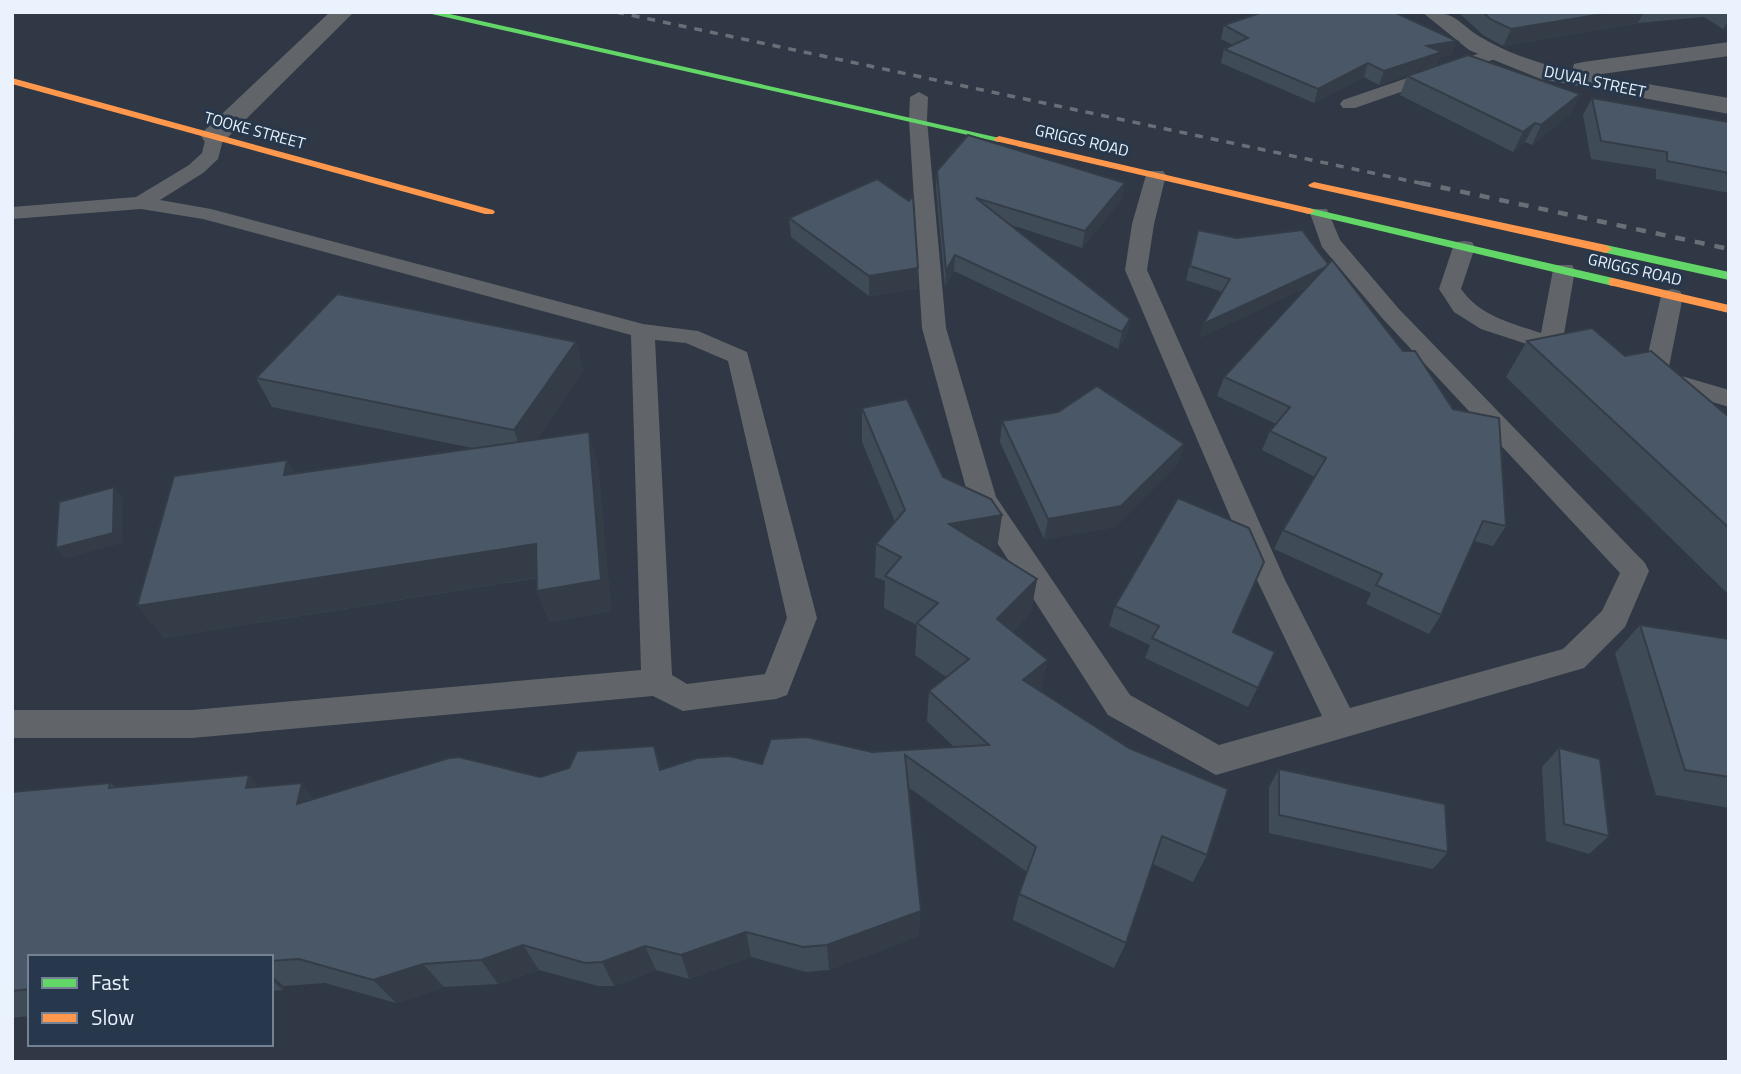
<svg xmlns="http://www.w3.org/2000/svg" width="1741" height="1074" font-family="'Titillium Web',sans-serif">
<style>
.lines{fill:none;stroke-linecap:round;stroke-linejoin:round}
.lane{fill:#616569;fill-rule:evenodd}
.street{fill:#616569;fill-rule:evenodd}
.fast{fill:#63d668;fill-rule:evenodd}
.slow{fill:#ff974d;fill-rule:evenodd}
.rail-far1{stroke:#6a6f77;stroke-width:3.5;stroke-dasharray:8 8;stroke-linecap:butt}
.rail{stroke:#6a6f77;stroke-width:4.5;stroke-dasharray:10 10;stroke-linecap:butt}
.wall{fill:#404b58}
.shaded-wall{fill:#343d47}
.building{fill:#4a5766;stroke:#343d47;stroke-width:2}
.labels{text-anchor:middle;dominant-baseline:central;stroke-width:6;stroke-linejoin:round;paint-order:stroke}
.far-street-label{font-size:16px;fill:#e9f2fd;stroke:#27374c}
</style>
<rect width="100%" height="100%" fill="#2f3844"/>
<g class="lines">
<g class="lane">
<path d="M1495 48 1504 53 1501 57 1355 108H1343L1340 104 1343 100Z"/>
<path d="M919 92 928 97 927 120 946 328 996 497 1130 695 1219 745 1322 716 1257 580 1125 270 1132 224 1146 175 1149 171H1163L1166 175 1154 224 1147 270 1285 580 1350 708 1563 649 1602 611 1620 573 1383 319 1322 247 1310 213 1313 209H1327L1340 240 1399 309 1645 563 1649 571 1625 627 1584 668 1216 775 1108 715 969 499 922 328 909 120 910 97Z"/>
<path d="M214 130 224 136 218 159 203 173 160 200 211 209 643 324 698 331 747 352 817 618 787 695 776 699 683 711 653 696 192 738H12V710H192L641 670 631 335 203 219 141 209 12 219V207L136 197 189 165 202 153 207 132ZM655 340 686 343 728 361 787 618 765 674 687 684 672 675Z"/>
<path d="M1464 241 1472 242 1475 247 1461 289C1480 316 1511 323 1541 333L1553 270 1556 265H1572L1575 270 1563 340 1580 346 1584 351 1580 356 1572 359 1564 356 1481 329 1454 312 1439 289 1453 247 1456 242Z"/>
<path d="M1672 289 1680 291 1683 296 1668 372 1729 390V407L1646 382 1643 376 1661 296 1664 291Z"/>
</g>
<g class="street">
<path d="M330 12H354L223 142 214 144 205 142 201 136 205 130Z"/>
<path d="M1422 12C1461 12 1454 22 1484 39 1507 53 1546 66 1572 71L1574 64 1583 62 1729 42V56L1595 75 1729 98V114L1541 79 1469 50Z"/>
</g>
<g class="fast">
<path d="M423 12H441L1004 139 999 142Z"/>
<path d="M1309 208 1613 278 1619 282 1613 286 1305 213V209Z"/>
<path d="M1606 245 1729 272V280L1602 252V246Z"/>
</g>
<g class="slow">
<path d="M12 78 493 210 495 212 493 214H485L12 84Z"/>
<path d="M999 136 1309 208 1315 211 1309 214 995 141 994 139Z"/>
<path d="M1314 182 1606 245 1612 249 1606 253 1310 187 1308 185Z"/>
<path d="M1613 278 1729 305V313L1609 285V279Z"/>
</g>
<path class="rail-far1" d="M616 12 1429 185"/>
<path class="rail" d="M1421 183 1729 249"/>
</g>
<g class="wall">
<path d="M1458 12H1729V28L1723 29 1704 17 1638 23 1503 46 1483 35Z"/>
<path d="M1224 25 1452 55 1440 57 1436 65 1379 85 1364 77 1314 103 1221 63 1224 49 1233 45 1221 39Z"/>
<path d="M1407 76 1580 94 1570 114 1532 145 1525 142 1513 152 1400 95Z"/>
<path d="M1592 98 1729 122V193L1656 179V169L1591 159 1583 115Z"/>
<path d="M937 171 1122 199 1082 248 1011 225 1130 319 1126 336 1118 349 954 271 945 287 936 188Z"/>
<path d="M789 218 918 268 917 288 869 296 791 237Z"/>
<path d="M1198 230 1237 238 1302 230 1506 526 1493 546 1474 541 1441 615 1429 634 1366 604 1371 593 1274 549 1283 530 1315 477 1262 450 1270 431 1276 424 1217 396 1224 377 1307 287 1199 338 1223 292 1186 280Z"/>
<path d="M1527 341 1625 356 1729 417V595L1506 377Z"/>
<path d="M576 342 583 371 537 439 598 465 611 611 549 622 537 591V578L163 638 295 473 472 448 272 407 256 378Z"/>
<path d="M862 408 943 477 1002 515 997 548 989 549 1037 579 1031 612 1012 631 1041 692 1207 855 1193 882 1153 864 1126 943 1114 968 1013 920 1019 894 1027 872 908 787 919 936 829 970 806 972 751 957 689 979 656 970 614 986H598L539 970 498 984 444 987 396 1003 325 983 284 986 283 990 271 991V957H30V1016L12 1018V792L110 783 115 787H260L314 798 540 777 654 746 661 769 762 764 872 752 954 747 927 721 929 691 946 677 915 655 917 625 884 608 885 581 875 577 876 544 895 522 862 442Z"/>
<path d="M1002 421 1184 444 1177 465 1115 527 1044 539 1000 442Z"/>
<path d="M1115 606 1233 632 1275 652 1248 707 1145 658 1150 645 1109 626Z"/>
<path d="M1640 625 1729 639V808L1656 795 1615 653Z"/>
<path d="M1559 748 1609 836 1589 854 1546 841 1542 767Z"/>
<path d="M1279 769 1448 852 1433 869 1269 833V787Z"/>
</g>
<g class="shaded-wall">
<path d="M1615 12H1644L1638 23 1503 46 1511 29Z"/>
<path d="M1729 19V28L1723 29Z"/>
<path d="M1457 41 1452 55 1440 57 1436 65 1379 85 1384 71 1427 46Z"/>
<path d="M1368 63 1364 77 1314 103 1318 89Z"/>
<path d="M1580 94 1570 114 1532 145 1541 125Z"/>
<path d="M1535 123 1525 142 1513 152 1523 132Z"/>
<path d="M1125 183 1122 199 1082 248 1085 231Z"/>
<path d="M955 255 954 271 945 287 946 271Z"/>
<path d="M1329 265 1324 279 1199 338 1203 324Z"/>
<path d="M918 268 917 288 869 296V276Z"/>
<path d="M1130 319 1126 336 1118 349 1122 332Z"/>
<path d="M576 342 583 371 524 459 514 430Z"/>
<path d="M12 412 17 418 12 461Z"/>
<path d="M589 432 598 465 611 611 549 622 537 591Z"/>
<path d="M1184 444 1177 465 1115 527 1044 539 1048 519Z"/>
<path d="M287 460 306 492 284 475Z"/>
<path d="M114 487 122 498V543L65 559 56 548Z"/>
<path d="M1002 515 997 548 947 557 949 524Z"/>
<path d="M536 544 547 576 163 638 137 606Z"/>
<path d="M1037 579 1031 612 992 650 997 619Z"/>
<path d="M1048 660 1041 691 1023 680Z"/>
<path d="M249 775 275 804 246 788Z"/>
<path d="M302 783 325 812 297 804Z"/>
<path d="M921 911 919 936 829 970 827 945Z"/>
<path d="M746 932 751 957 689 979 681 955Z"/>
<path d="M523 945 539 970 498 984 481 960Z"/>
<path d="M645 946 656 970 614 986 602 962Z"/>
<path d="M423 964 444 987 396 1003 373 980Z"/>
<path d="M271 975 284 986 283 990 271 980Z"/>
</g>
<g class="building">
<path d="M1263 12H1394L1457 41 1427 46 1442 52 1384 71 1368 63 1318 89 1224 49 1248 38 1224 25Z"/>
<path d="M1483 12H1615L1511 29 1490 19Z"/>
<path d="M1468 55 1580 94 1541 125 1535 123 1523 132 1407 76Z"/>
<path d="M1592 98 1729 122V173L1667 161V152L1601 141Z"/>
<path d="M968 135 1125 183 1085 231 976 198 1130 319 1122 332 955 255 946 271 937 171Z"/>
<path d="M877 179 909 201 913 196 918 268 869 276 789 218Z"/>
<path d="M1198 230 1237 238 1302 230 1328 264 1326 267 1203 324 1230 279 1190 266Z"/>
<path d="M1332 260 1403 351H1415L1453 409 1499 418 1506 526 1483 521 1441 615 1376 585 1382 574 1283 530 1326 458 1270 431 1290 407 1224 377Z"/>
<path d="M337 294 576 342 514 430 256 378Z"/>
<path d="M1592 328 1625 356 1651 351 1729 417V528L1527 341Z"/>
<path d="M1097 386 1184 444 1121 506 1048 519 1002 421 1058 412Z"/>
<path d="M907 399 943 477 991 499 1002 515 949 524 1037 579 997 619 1048 660 1023 680 1129 748 1228 789 1207 855 1162 836 1126 943 1019 894 1036 847 905 755 921 911 827 945 803 947 746 932 681 955 645 946 602 962 585 963 523 945 481 960 423 964 373 980 299 959 271 961V957H30V989L12 991V792L110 783 109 788 249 775 246 788 302 783 297 804 449 758 459 757 540 777 569 768 577 751 654 746 660 770 697 758 729 756 762 764 771 739 807 737 872 752 989 745 929 691 969 659 917 623 938 603 885 576 901 557 876 544 905 510 862 408Z"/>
<path d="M589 432 601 580 537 591 536 544 137 606 174 476 287 460 284 475Z"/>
<path d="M114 487 113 533 56 548 59 502Z"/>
<path d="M1178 498 1249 528 1264 562 1233 632 1275 652 1258 688 1152 638 1159 626 1115 606Z"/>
<path d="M1640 625 1729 639V777L1685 770Z"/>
<path d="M1559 748 1600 759 1609 836 1564 824Z"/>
<path d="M1279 769 1445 804 1448 852 1279 815Z"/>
</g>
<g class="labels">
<g class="far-street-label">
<text transform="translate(1595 81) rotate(12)">DUVAL STREET</text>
<text transform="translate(255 130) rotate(15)">TOOKE STREET</text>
<text transform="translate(1082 140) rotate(13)">GRIGGS ROAD</text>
<text transform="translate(1635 269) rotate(13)">GRIGGS ROAD</text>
</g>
</g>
<rect width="1741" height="1074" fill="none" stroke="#e9f2fd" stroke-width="28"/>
<rect x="28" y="955" width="245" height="91" fill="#27374c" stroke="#758293" stroke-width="2"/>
<rect x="42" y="978" width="35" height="10" fill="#63d668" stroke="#758293" stroke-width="2"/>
<text x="91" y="990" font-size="21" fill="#e9f2fd">Fast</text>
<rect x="42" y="1013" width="35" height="10" fill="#ff974d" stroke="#758293" stroke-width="2"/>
<text x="91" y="1025" font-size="21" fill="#e9f2fd">Slow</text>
</svg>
